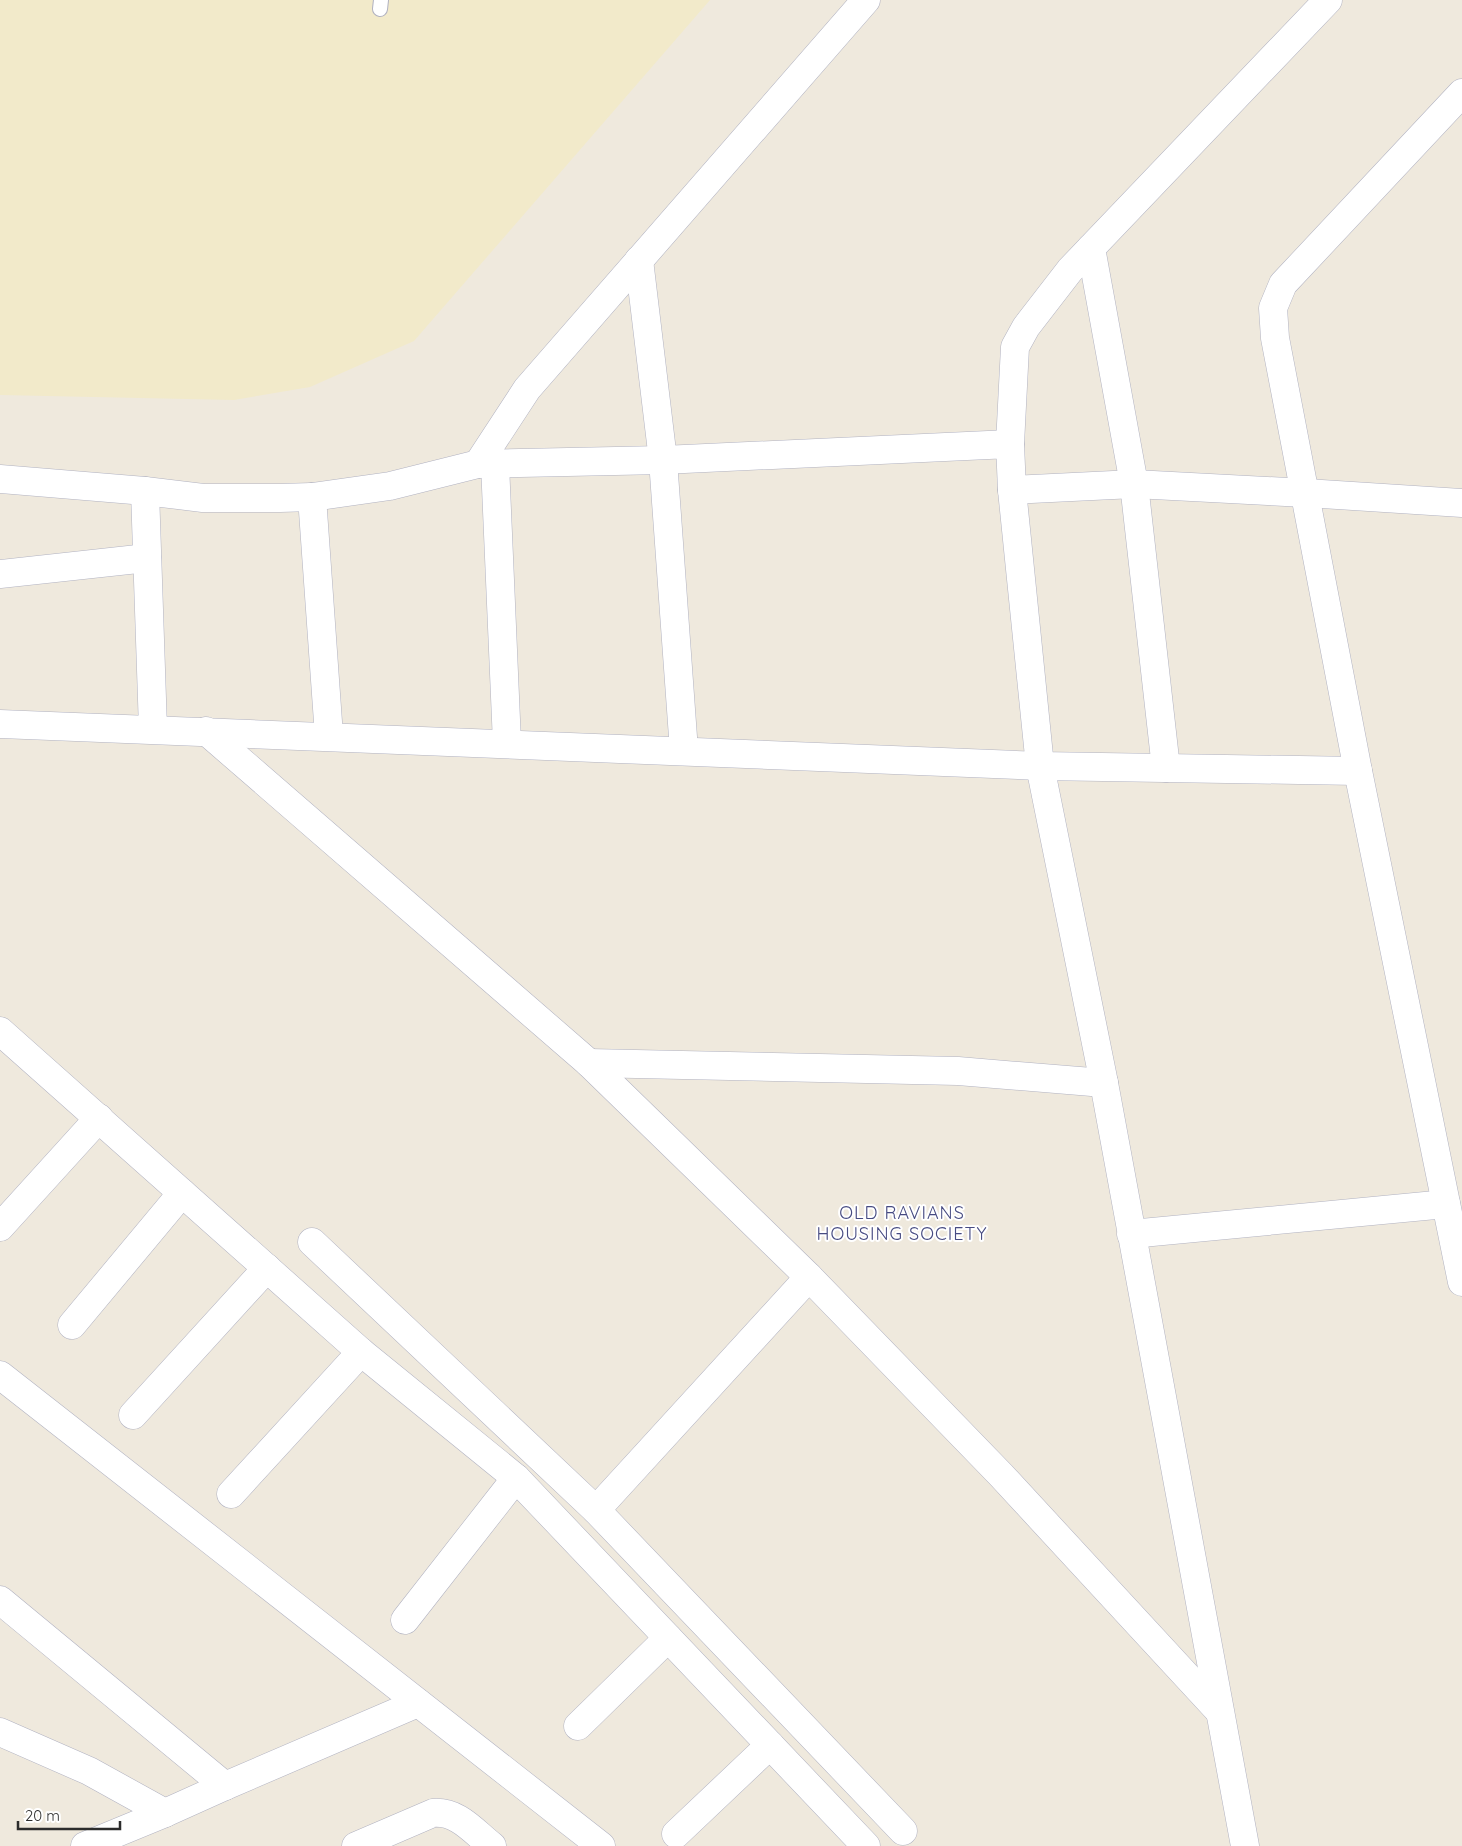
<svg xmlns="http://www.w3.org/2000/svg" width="1462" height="1846" font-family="Quicksand,sans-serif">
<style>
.education{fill:#f2eaca}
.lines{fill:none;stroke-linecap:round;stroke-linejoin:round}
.service-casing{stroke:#b1b2c1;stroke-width:16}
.minor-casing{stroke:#b1b2c1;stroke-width:29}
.service{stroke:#fff;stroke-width:14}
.minor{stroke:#fff;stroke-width:28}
.labels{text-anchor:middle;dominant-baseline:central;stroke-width:4;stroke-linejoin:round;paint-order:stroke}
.neighbourhood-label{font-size:18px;letter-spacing:1px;fill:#474b82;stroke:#fff}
</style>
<rect width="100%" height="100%" fill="#efe9dd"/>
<path class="education" d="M0 0H710L414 341 310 387 234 400 0 395Z"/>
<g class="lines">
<defs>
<path id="service" d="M380 9 381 0"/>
<g id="minor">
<path d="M1462 93 1283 284 1273 308 1275 338 1358 771 1462 1282"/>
<path d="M1091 248 1134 484 1166 768"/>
<path d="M639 260 663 460 684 751"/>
<path d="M1010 444 1015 347 1026 327 1070 270 1328 0"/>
<path d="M478 464 663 460 1010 444 1012 490 1040 766 1104 1083 1245 1846"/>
<path d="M495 464 507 743"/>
<path d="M0 479 145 491 203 498H280L312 497 390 486 478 464 527 389 866 0"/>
<path d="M1012 490 1134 484 1306 493 1462 503"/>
<path d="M145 491 153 729"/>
<path d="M312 497 329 736"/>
<path d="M0 574 147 558"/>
<path d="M0 724 1040 766 1358 771"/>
<path d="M206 731 589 1063 809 1277 1001 1475 1219 1711"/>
<path d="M0 1031 361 1352 516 1478 866 1846"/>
<path d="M589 1063 958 1071 1104 1083"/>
<path d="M0 1227 99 1118"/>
<path d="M1131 1234 1446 1204"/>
<path d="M312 1242 596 1510 903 1831"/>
<path d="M72 1325 182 1193"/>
<path d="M0 1375 601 1846"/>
<path d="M133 1415 267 1268"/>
<path d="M231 1494 361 1352"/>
<path d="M596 1510 809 1277"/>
<path d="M0 1600 225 1786"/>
<path d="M405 1620 516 1478"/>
<path d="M578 1726 668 1638"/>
<path d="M0 1732 89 1771 165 1813"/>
<path d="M676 1834 770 1745"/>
<path d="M85 1846 165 1813 225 1786 418 1703"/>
<path d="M356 1846 433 1813C458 1811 473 1831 492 1846"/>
</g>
</defs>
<use href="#service" class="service-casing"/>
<use href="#minor" class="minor-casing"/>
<use href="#service" class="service"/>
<use href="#minor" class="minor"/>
</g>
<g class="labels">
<g class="neighbourhood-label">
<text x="902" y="1212">OLD RAVIANS<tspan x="902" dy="21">HOUSING SOCIETY</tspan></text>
</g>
</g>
<path d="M18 1821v8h102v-8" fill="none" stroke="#2c2c2c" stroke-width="2.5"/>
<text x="25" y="1821" font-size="15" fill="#2c2c2c" stroke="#ffffff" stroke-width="4" paint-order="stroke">20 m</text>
</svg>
